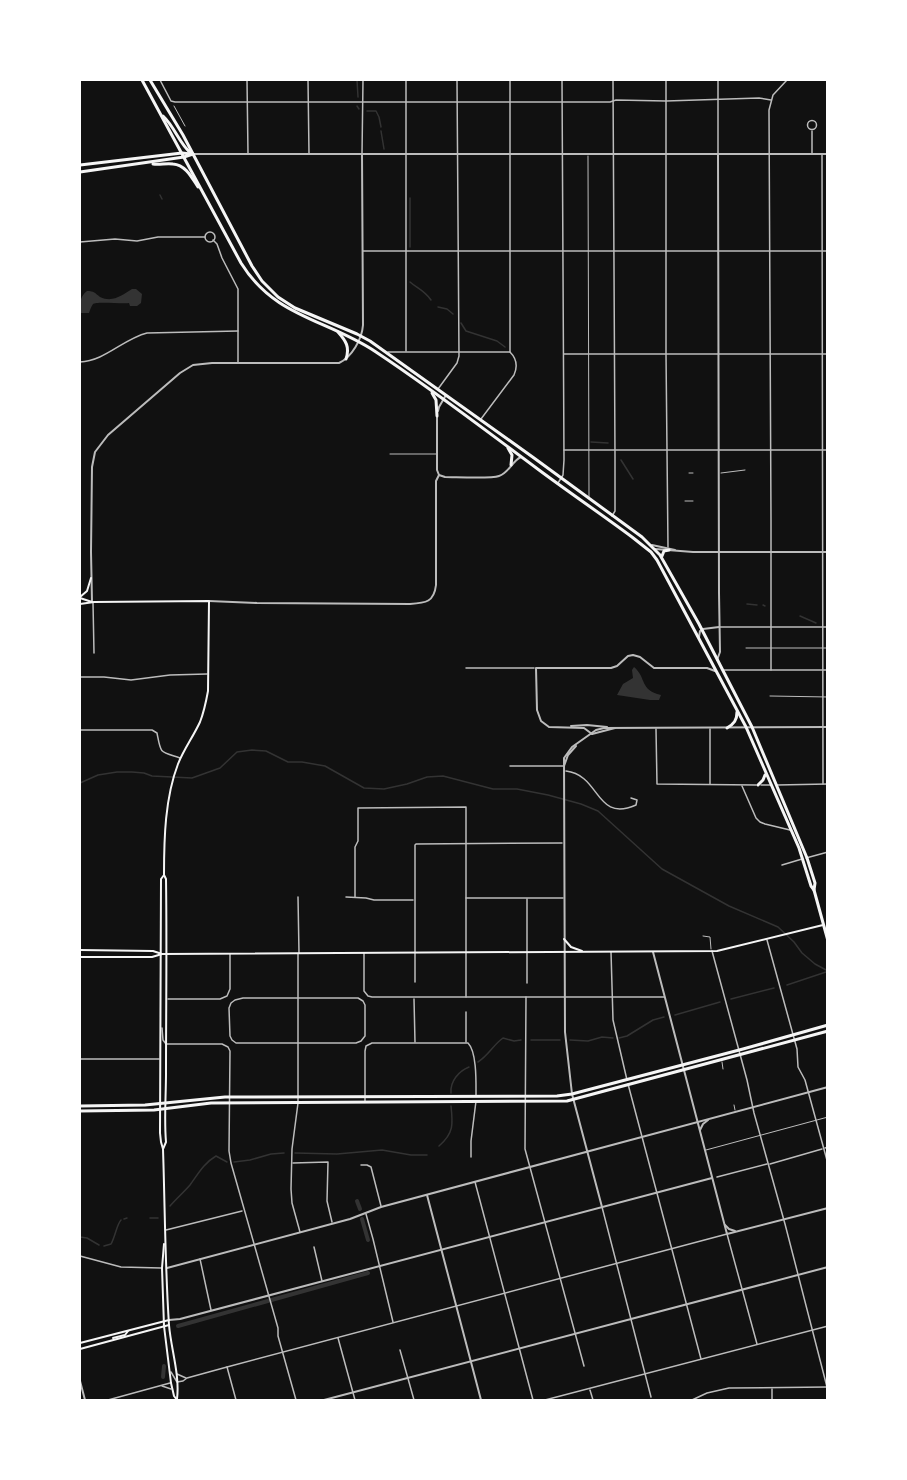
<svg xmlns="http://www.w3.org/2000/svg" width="907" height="1480" font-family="'Roboto Condensed',sans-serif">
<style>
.water{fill:#333}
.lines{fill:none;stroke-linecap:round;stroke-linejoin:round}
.stream{stroke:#333;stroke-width:1.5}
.canal{stroke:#333;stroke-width:4}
.service{stroke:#bcbcbc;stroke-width:1}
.pedestrian{stroke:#bcbcbc;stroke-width:1.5}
.minor{stroke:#bcbcbc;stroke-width:1.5}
.tertiary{stroke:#bcbcbc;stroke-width:2}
.secondary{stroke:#f5f5f5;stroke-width:2}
.primary{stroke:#f5f5f5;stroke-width:3}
</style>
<rect width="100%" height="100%" fill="#111"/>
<g class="water">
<path d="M132 289H136L142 294 141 303 137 306H130L129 303C122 304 96 301 93 304 91 307 90 310 89 313H80C79 305 80 296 87 291 94 291 95 293 100 297 113 303 122 295 132 289Z"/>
<path d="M634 667C647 678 639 690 661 695L659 700H650L617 695 623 684 633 678 632 670Z"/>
</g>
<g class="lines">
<g class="stream">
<path d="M357 80 358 97"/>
<path d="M357 106 359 109"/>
<path d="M367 111H376L379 117 381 127"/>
<path d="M381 131 384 149"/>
<path d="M160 195 162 199"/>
<path d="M410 247V198"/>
<path d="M410 282C418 289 424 290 431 300"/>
<path d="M438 307 447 309 453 314"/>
<path d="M461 323 466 331 497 341 505 347"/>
<path d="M591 442 608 443"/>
<path d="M621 460 633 479"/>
<path d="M747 604 757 605"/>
<path d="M763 605 765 606"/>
<path d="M800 616 816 623"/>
<path d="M80 783 98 775 117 772H132L144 773 152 776 192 778 220 768 237 752 252 750 266 751 288 762H302L325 766 364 788 384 789 407 784 427 777 443 776 493 789H517L548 795 581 804 598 811 662 869 729 906 778 927 794 942 802 953 815 964 828 971"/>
<path d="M787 985 826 972"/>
<path d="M731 999 774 988"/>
<path d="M675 1015 720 1002"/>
<path d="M619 1038 627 1036 653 1020 664 1017"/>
<path d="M531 1040H560"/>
<path d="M570 1040 588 1041 602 1037 613 1038"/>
<path d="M478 1062C489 1055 493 1045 503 1038L514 1041 521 1040"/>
<path d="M451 1093C450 1081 459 1071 469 1067"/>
<path d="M439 1146C454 1133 453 1124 451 1106"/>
<path d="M295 1153 337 1154 382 1150 411 1155H427"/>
<path d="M234 1162 250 1160 271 1154 284 1153"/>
<path d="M170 1206C176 1199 184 1192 190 1185 198 1174 204 1163 216 1156L227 1162"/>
<path d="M150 1218H158"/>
<path d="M124 1219 127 1218"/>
<path d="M80 1237 87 1238 99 1245"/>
<path d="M104 1246 111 1244C115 1237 117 1224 121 1220"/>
</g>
<g class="canal">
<path d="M357 1201 360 1209"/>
<path d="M362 1219 368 1240"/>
<path d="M178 1326 368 1273"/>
<path d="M163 1377 164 1366"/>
</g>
<g class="service">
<path d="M174 106 185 126"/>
<path d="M588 156 589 497"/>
<path d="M390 454H436"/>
<path d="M689 473H693"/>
<path d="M721 473 745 470"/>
<path d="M685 501H693"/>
<path d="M746 648H828"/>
<path d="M770 696 828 697"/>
<path d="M703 936 710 937 711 949"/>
<path d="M722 1062 723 1069"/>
<path d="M734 1105 735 1110"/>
<path d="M706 1150 828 1117"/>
</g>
<g class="pedestrian">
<path d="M466 668H534"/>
<path d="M825 1148 828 1147"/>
<path d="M770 1164 822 1149"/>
<path d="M717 1177 767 1164"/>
</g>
<g class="minor">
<path d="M160 80 171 101 175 102H610L616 100 666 101 759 98 771 100"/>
<path d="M247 80 248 154"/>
<path d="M308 80 309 154"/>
<path d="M406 80V351"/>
<path d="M666 80V354L668 547"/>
<circle cx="812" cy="125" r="4.5"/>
<path d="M812 153V131"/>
<path d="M362 154 363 80"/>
<path d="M718 154V80"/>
<path d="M822 155 823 784"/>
<circle cx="210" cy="237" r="5"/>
<path d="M213 240 217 244 222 258 238 289V362"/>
<path d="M80 242 115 239 137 241 158 237H205"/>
<path d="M363 251H828"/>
<path d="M388 352H510"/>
<path d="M564 354H828"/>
<path d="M80 362C105 361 123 339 147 333L238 331"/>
<path d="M438 389 457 363 459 356 457 80"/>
<path d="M481 419 514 375C518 366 517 359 510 352V80"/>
<path d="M564 450H828"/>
<path d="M558 483 563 475 564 460 562 80"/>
<path d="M612 516 615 511V457L613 80"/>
<path d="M93 603 94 653"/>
<path d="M720 627H828"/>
<path d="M724 670H828"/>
<path d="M771 670V520L769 110 773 95 787 80"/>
<path d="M80 677H104L131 680 170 675 207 674"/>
<path d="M656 729 657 784 756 785"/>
<path d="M710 729V784"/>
<path d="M80 730H152L157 733C161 754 159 751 180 758"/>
<path d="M510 766H563"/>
<path d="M566 771C601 775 595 823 636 805L637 800 631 798"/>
<path d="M761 785H771"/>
<path d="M777 785 828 784"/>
<path d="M742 786 756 818 760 822 765 824 790 830"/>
<path d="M806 858 828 852"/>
<path d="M782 865 802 859"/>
<path d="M298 897 299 953"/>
<path d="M346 897 366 898 374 900H413"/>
<path d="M355 897V847L358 841V808L466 807V997"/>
<path d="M466 898H563"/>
<path d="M527 899V983"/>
<path d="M767 940 797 1049 798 1067 805 1080 828 1164"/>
<path d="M712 951 747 1080 754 1113 785 1224 827 1387"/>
<path d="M611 952 613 1020 627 1080"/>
<path d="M364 953V991L368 996 372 997H664"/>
<path d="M298 954V1103L292 1149 291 1189 292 1203 300 1232"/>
<path d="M415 982V845L416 844 562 843"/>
<path d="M526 997 525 1149 584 1366"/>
<path d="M243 998H358L363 1001 365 1005V1036L361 1041 356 1043H236L232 1040 230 1036 229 1008 231 1003 235 1000Z"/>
<path d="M168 999H220L227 996 230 989V954"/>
<path d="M414 999 415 1042"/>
<path d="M162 1028 163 1040 166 1044H222L228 1047 230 1051 229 1151 231 1163 278 1328V1336L296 1400"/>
<path d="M466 1042V1012"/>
<path d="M80 1059H159"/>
<path d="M628 1084 701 1359"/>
<path d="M365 1102V1051L366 1046 372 1043H468C477 1052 476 1083 476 1096"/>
<path d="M471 1157V1141L476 1101"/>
<path d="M293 1163 328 1162 327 1201 332 1222"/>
<path d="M361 1165H367L371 1167 381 1206"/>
<path d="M475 1182 533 1400"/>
<path d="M602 1207 651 1397"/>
<path d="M366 1214 373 1239 393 1322"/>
<path d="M166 1230 242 1211"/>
<path d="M314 1247 322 1281"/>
<path d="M80 1256 121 1267 161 1268"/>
<path d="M200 1259 211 1310"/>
<path d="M338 1338 355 1400"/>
<path d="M400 1350 414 1400"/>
<path d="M227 1367 236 1400"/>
<path d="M171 1372 177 1382 183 1381 187 1378 227 1367 727 1234 757 1344"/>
<path d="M177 1374 186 1378"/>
<path d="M162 1386 171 1389"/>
<path d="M772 1389V1400"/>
<path d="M590 1390 593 1400"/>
<path d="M108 1400 170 1383"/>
<path d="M545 1400 828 1326"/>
<path d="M692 1400 707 1393 729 1388 827 1387"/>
</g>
<g class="tertiary">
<path d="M193 154H828"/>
<path d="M438 411 439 407 446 395"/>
<path d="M439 475 445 477C456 477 491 479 499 476 509 473 512 461 521 457"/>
<path d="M652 545 675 550"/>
<path d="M655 549 693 552H828"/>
<path d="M209 601 257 603 410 604C426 603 434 602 436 585V481L439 475 437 470V417"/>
<path d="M92 602 91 552 92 467 95 452 108 435 180 373 193 365 212 363H339C352 357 362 339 363 325L362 154"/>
<path d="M699 637 700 631 703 629 719 627"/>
<path d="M717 660 720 652 719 593 718 154"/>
<path d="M571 726 587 725 607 727"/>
<path d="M592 734 584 728 549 727 541 721 537 710 536 668H611L617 666 628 656 633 655 640 657 654 668H707L715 671"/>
<path d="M592 734 615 728"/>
<path d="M564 766 568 755 576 746"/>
<path d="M653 952 727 1234 828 1208"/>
<path d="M700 1130 703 1124 708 1120"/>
<path d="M427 1195 481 1400"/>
<path d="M602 1207 572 1094 565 1032 564 758 572 747 596 730 604 728 828 727"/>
<path d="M725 1225 729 1229 735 1231"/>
<path d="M167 1268 350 1219 381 1207 828 1087"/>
<path d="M169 1320 180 1319 712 1178"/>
<path d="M80 1381 85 1400"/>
<path d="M324 1400 828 1267"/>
</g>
<g class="secondary">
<path d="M80 597 87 591 91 578"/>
<path d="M80 598 92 602"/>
<path d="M80 604 94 602 209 601 208 691C206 702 204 712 200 722 193 737 184 749 178 764 165 798 164 838 164 875L166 879C167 944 166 1008 166 1073 166 1096 164 1119 166 1142L163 1149"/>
<path d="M164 875 161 879 160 1133 161 1142 163 1149C165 1208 165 1266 169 1325 171 1349 180 1375 177 1399"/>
<path d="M564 939 571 947 582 951"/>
<path d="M80 950 153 951 162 954 717 951 823 925"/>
<path d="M80 957H152L162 954"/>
<path d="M164 1244 162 1268 164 1326 171 1383 174 1396 177 1400"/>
<path d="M113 1338 125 1335 128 1331"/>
<path d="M80 1343 169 1320"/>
<path d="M80 1349 169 1325"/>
</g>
<g class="primary">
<path d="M142 80 241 263C275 318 327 319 376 352 432 389 485 430 539 470 570 493 601 514 632 537L651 552 657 560 746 727 799 848 811 886 814 890 828 941"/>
<path d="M150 80 183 135 252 266 262 281 278 297 295 308 357 334 370 341 534 458 642 537 660 555 699 624 752 727 807 858 815 883 814 890"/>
<path d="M163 116C175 127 180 145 191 153"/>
<path d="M153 164C160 165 166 163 173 164 186 165 192 178 198 187"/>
<path d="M80 165 182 153 191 154"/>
<path d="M80 172 184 157 193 154"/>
<path d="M338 332C346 341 350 347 346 359"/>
<path d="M432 393 436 400 437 416"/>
<path d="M508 448 512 455 511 465"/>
<path d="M662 556 664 551 669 550"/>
<path d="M727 728C734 724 737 720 737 712"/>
<path d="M758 785 763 780 765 775"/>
<path d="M80 1106 145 1105 225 1097 557 1096 572 1094 743 1049 828 1025"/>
<path d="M80 1111 154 1110 211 1103 567 1101 828 1031"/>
</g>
</g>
<rect width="907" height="1480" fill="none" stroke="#ffffff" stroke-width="162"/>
</svg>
